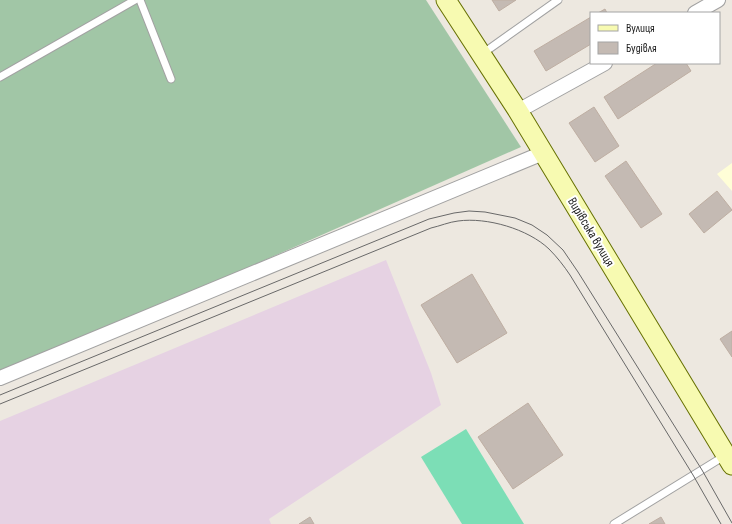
<svg xmlns="http://www.w3.org/2000/svg" width="732" height="524" font-family="'Sofia Sans Condensed',sans-serif">
<style>
.industrial{fill:#e6d2e3}
.education{fill:#fffed7}
.cemetery{fill:#a1c6a6}
.pitch{fill:#7cdeb6}
.building{fill:#c4bab3;stroke:#beaea2}
.lines{fill:none;stroke-linecap:round;stroke-linejoin:round}
.lane-casing{stroke:#a2a2a2;stroke-width:9}
.street-casing{stroke:#a2a2a2;stroke-width:16}
.secondary-casing{stroke:#677103;stroke-width:21}
.lane{stroke:#fff;stroke-width:7}
.street{stroke:#fff;stroke-width:14}
.secondary{stroke:#f7fab1;stroke-width:19}
.tram{stroke:#696969;stroke-width:1}
.labels{text-anchor:middle;dominant-baseline:central;stroke-width:4;stroke-linejoin:round;paint-order:stroke}
.street-label{font-size:13px;fill:#1b1b1b;stroke:#fff}
</style>
<rect width="100%" height="100%" fill="#ede8e0"/>
<path class="industrial" d="M386 260 431 373 441 405 269 519 271 524H0V421Z"/>
<path class="education" d="M732 163V191L717 174Z"/>
<path class="cemetery" d="M0 0H426L521 147 0 377Z"/>
<path class="pitch" d="M466 429 524 524H462L421 457Z"/>
<g class="building">
<path d="M492 0H516L499 11Z"/>
<path d="M605 9 607 13H598Z"/>
<path d="M591 17V44L546 71 534 51Z"/>
<path d="M657 63H686L691 71 618 119 604 97Z"/>
<path d="M594 107 619 146 595 162 569 123Z"/>
<path d="M626 161 662 214 641 228 605 176Z"/>
<path d="M717 191 732 210 704 233 689 214Z"/>
<path d="M472 274 507 333 457 363 421 305Z"/>
<path d="M732 331V357L720 339Z"/>
<path d="M528 403 563 455 513 489 478 437Z"/>
<path d="M310 517 314 524H299Z"/>
<path d="M661 517 665 524H649Z"/>
</g>
<g class="lines">
<defs>
<g id="lane">
<path d="M140 0 171 79"/>
<path d="M482 54 558 0"/>
<path d="M0 77 135 0"/>
<path d="M614 524 726 455"/>
</g>
<g id="street">
<path d="M695 13 718 0"/>
<path d="M518 111 605 63"/>
<path d="M0 378 543 153"/>
</g>
<path id="secondary" d="M446 0 518 111 732 465"/>
</defs>
<use href="#lane" class="lane-casing"/>
<use href="#street" class="street-casing"/>
<use href="#secondary" class="secondary-casing"/>
<use href="#lane" class="lane"/>
<use href="#street" class="street"/>
<use href="#secondary" class="secondary"/>
<g class="tram">
<path d="M0 395 429 219 454 213 469 211 485 212 515 218 532 225 547 235 563 250 578 272 702 470 732 523"/>
<path d="M0 404 431 228C440 226 449 222 458 221 487 217 528 229 549 249 557 257 564 266 570 275L693 475 721 524"/>
</g>
</g>
<g class="labels">
<g class="street-label">
<text transform="translate(591 232) rotate(59)">Вирівська вулиця</text>
</g>
</g>
<rect x="590" y="12" width="130" height="52" fill="#ffffff" stroke="#a4a4a4"/>
<rect x="598" y="25" width="20" height="6" fill="#f7fab1" stroke="#a4a4a4"/>
<text x="626" y="32" font-size="12" fill="#1b1b1b">Вулиця</text>
<rect x="598" y="42" width="20" height="12" fill="#c4bab3" stroke="#a4a4a4"/>
<text x="626" y="52" font-size="12" fill="#1b1b1b">Будівля</text>
</svg>
